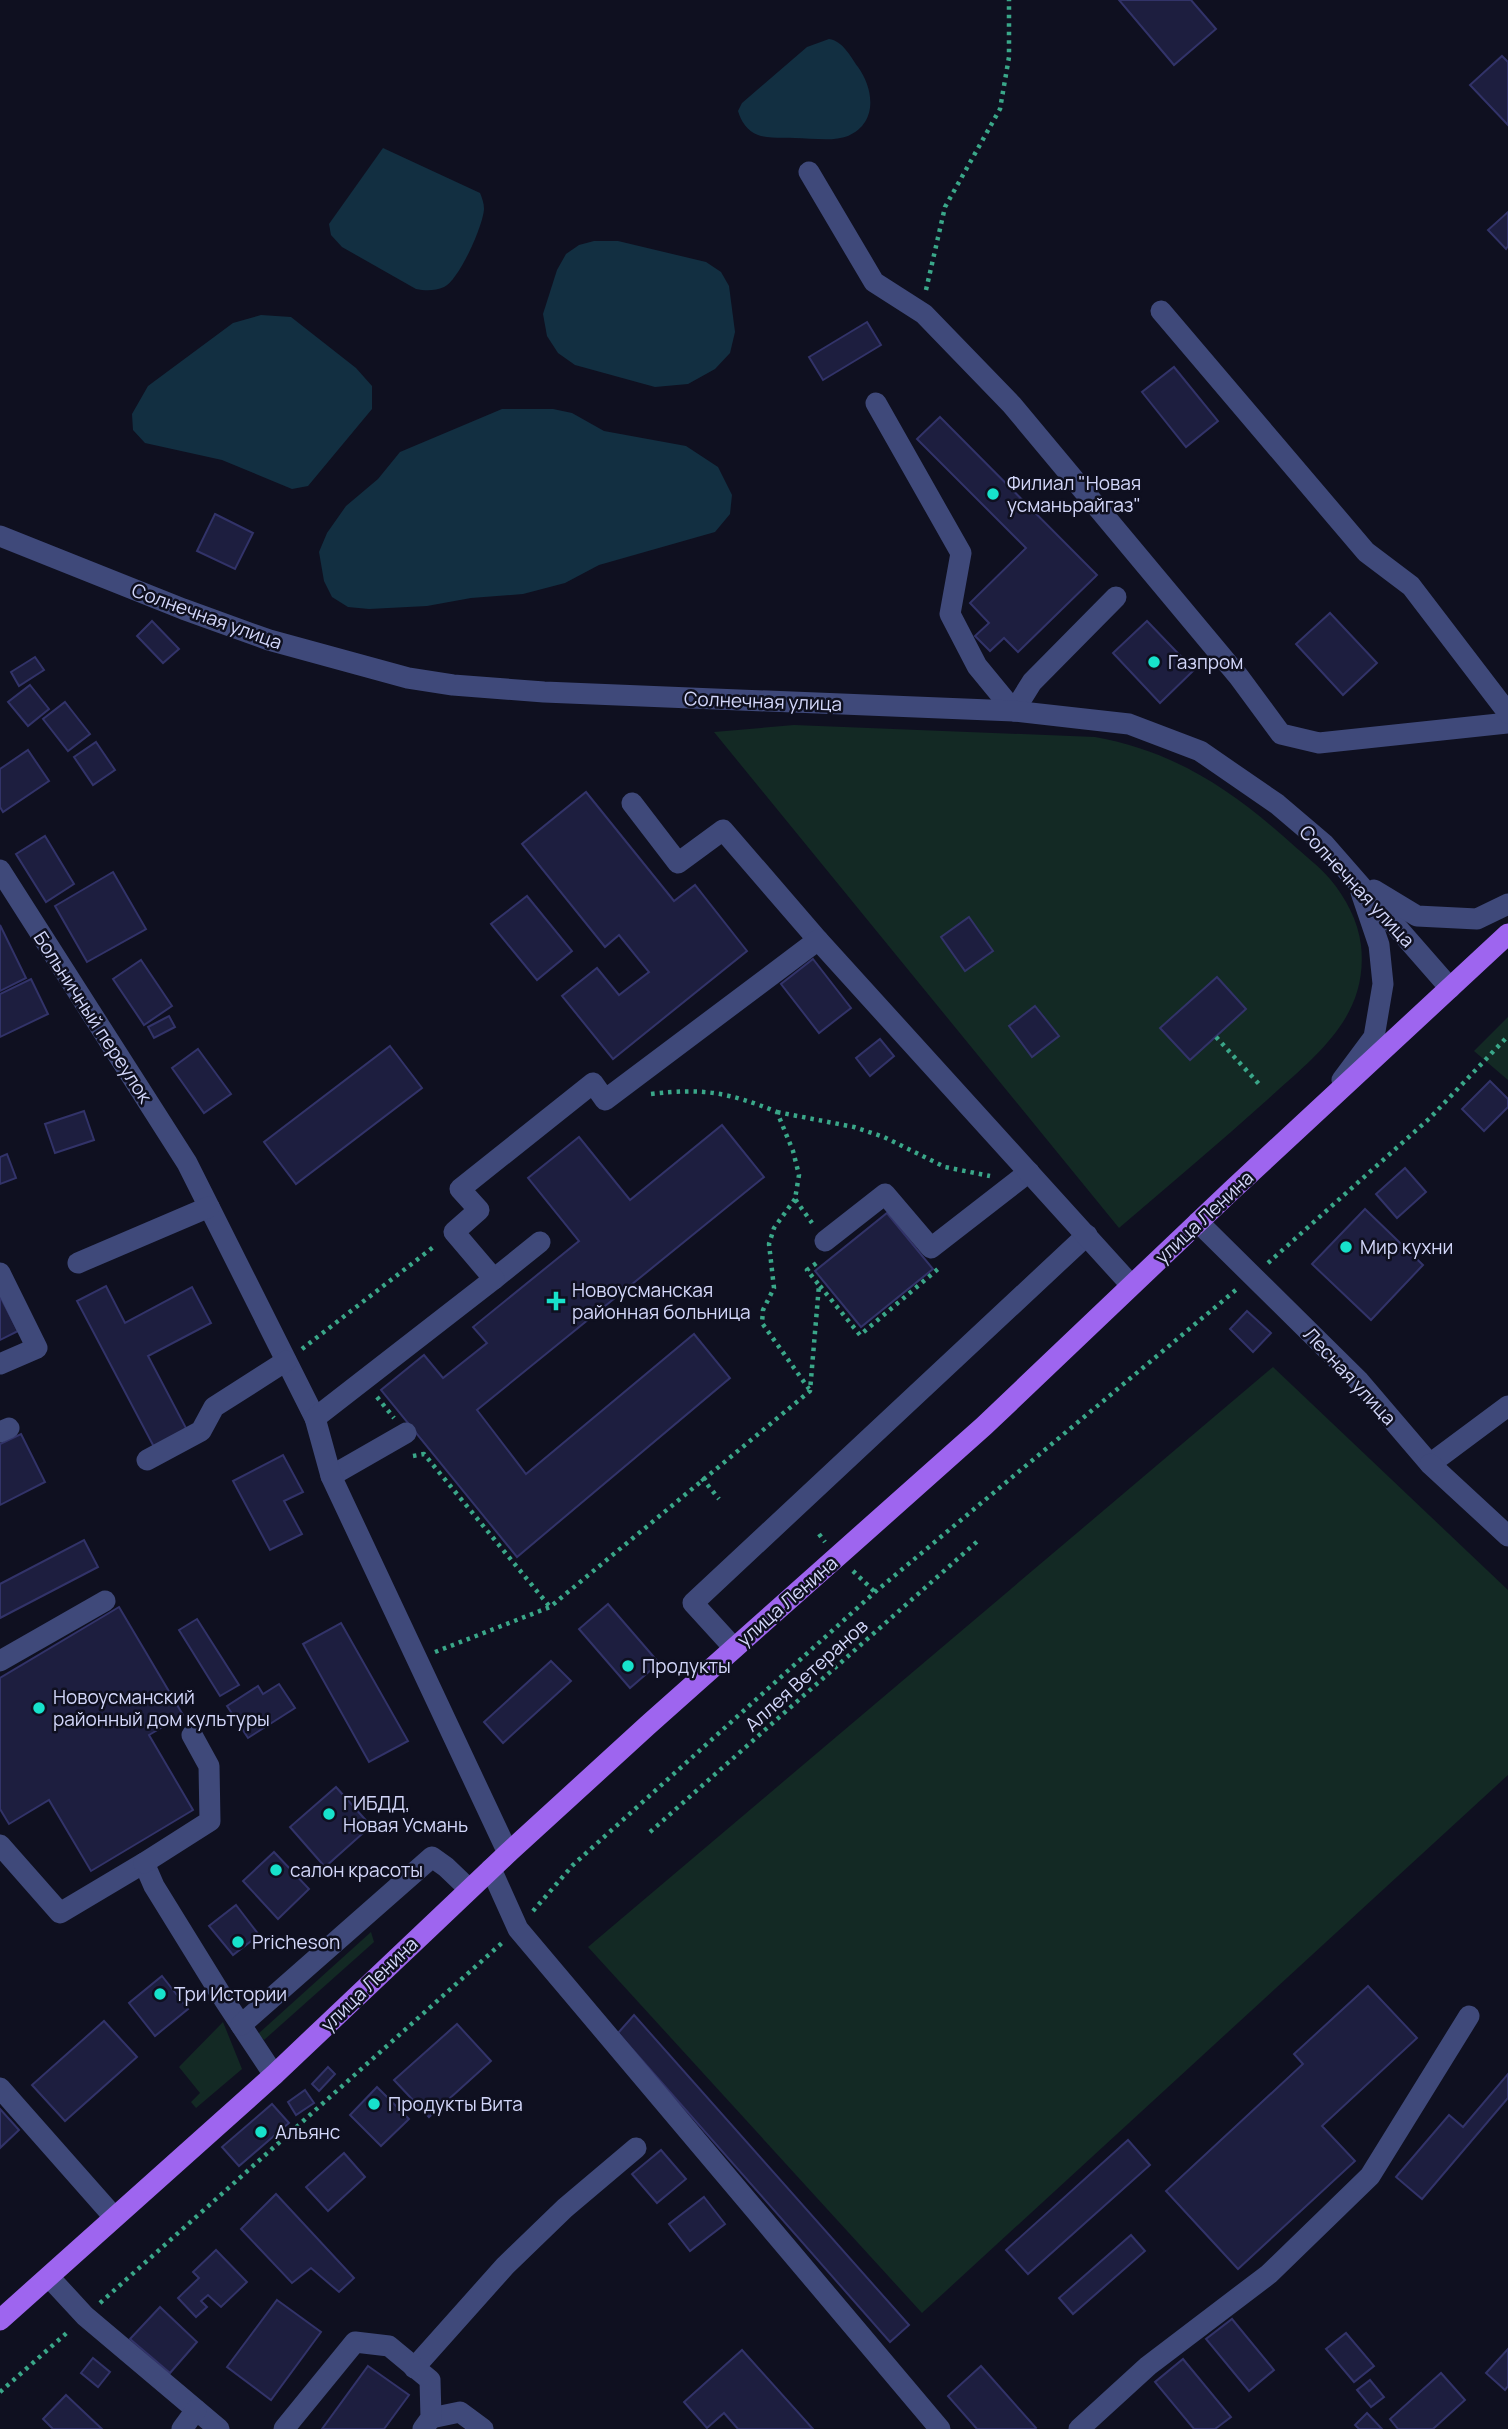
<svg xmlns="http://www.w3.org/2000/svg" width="1508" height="2429" font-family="Manrope,sans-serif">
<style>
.green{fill:#132924}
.water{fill:#122f41}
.building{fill:#1d1e3f;stroke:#323369;stroke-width:2}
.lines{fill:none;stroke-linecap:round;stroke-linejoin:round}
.path{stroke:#3aa789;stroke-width:4.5;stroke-dasharray:3.5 5;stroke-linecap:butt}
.minor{stroke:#3f497a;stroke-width:21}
.major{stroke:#9e65ef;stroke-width:21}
.poi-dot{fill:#17e2cb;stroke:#0f1020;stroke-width:2.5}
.labels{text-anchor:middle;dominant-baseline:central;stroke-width:5;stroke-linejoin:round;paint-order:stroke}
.poi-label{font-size:19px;fill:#d3d7fa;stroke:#0f1020;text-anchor:start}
.street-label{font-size:19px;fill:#d3d7fa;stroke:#0f1020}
</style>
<rect width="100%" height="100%" fill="#0f1020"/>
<g class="green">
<path d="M794 725 1095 737C1174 751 1232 790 1291 843 1304 855 1319 866 1330 879 1346 898 1358 921 1361 945 1369 1018 1315 1056 1267 1100 1218 1144 1168 1186 1119 1228L714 732Z"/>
<path d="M1508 1017V1080L1474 1051Z"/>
<path d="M1273 1367 1508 1590V1775L922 2313 588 1947Z"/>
<path d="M371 1932 374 1942 264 2040 258 2034Z"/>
<path d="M223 2022 242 2069 196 2108 191 2102 200 2093 179 2067Z"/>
</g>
<g class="water">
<path d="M829 39C843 41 850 56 858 67 874 89 878 123 848 136 833 142 811 138 795 138 783 137 769 139 758 135 747 131 741 121 738 111L742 103 807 47Z"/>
<path d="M383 148 480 193C482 198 484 203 484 209 483 226 459 280 444 287 435 291 426 291 416 289L342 247 331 235 329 224Z"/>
<path d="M594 241H618L706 262 721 272 729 286 735 332 730 353 715 369 688 384 655 387 575 365 558 353 547 336 543 314 557 270 566 254 579 245Z"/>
<path d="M261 315 291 317 356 368 372 386V409L308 486 292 489 222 460 145 443 133 430 132 414 148 386 233 323Z"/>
<path d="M502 409H553L572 413 604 431 686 446 718 467 732 495 730 514 715 532 599 565 565 583 523 594 471 598 427 606 369 609 348 607 332 597 324 581 319 552 327 533 346 506 378 479 400 452Z"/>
</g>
<g class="building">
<path d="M1119 0H1191L1216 29 1174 65Z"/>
<path d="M1502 56 1508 62V125L1470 85Z"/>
<path d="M1508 212V246L1506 249 1488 230Z"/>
<path d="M867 322 881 345 823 380 809 357Z"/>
<path d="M1174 367 1218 421 1186 447 1142 392Z"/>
<path d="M940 417 1097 575 1018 652 1004 638 990 651 975 636 989 623 970 603 1026 548 917 439Z"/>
<path d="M215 514 253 533 235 569 197 551Z"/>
<path d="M1330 613 1377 663 1343 695 1296 644Z"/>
<path d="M152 621 179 649 163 663 137 636Z"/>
<path d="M1147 621 1194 670 1160 703 1113 653Z"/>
<path d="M35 657 44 670 19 686 11 672Z"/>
<path d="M30 685 49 709 28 726 8 702Z"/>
<path d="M65 702 90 734 68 751 43 719Z"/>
<path d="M96 742 115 770 93 785 74 757Z"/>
<path d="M28 750 49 781 3 812 0 807V769Z"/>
<path d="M586 792 674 901 695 885 747 951 613 1059 562 996 597 968 619 995 649 972 619 935 605 947 522 844Z"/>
<path d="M45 836 74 884 46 902 16 854Z"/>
<path d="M113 872 146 929 87 962 55 906Z"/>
<path d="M527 896 572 951 537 980 491 924Z"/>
<path d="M969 917 993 951 965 971 941 937Z"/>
<path d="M0 925 26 978 0 991Z"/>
<path d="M813 959 851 1008 819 1033 781 984Z"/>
<path d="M141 960 172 1006 144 1025 113 979Z"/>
<path d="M1217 977 1246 1009 1190 1060 1160 1028Z"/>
<path d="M31 979 48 1014 0 1037V994Z"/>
<path d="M1035 1006 1059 1036 1032 1057 1009 1026Z"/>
<path d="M169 1016 175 1027 154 1038 148 1027Z"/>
<path d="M880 1039 894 1056 870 1076 856 1058Z"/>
<path d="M390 1046 422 1088 296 1184 264 1142Z"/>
<path d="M198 1049 231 1094 204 1113 172 1068Z"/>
<path d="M1490 1081 1508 1099V1107L1484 1131 1462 1109Z"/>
<path d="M84 1111 94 1140 55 1153 45 1124Z"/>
<path d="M722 1125 764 1177 477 1410 526 1474 694 1334 730 1378 517 1557 381 1390 424 1355 443 1378 487 1343 473 1327 579 1241 528 1178 579 1137 630 1200Z"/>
<path d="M7 1154 16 1178 0 1184V1157Z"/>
<path d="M1405 1168 1426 1192 1397 1218 1376 1194Z"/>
<path d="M1365 1209 1423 1265 1371 1320 1312 1264Z"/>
<path d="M887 1213 933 1269 861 1327 815 1271Z"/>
<path d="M106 1286 125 1323 192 1287 211 1323 148 1356 187 1430 154 1447 77 1301Z"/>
<path d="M0 1296 18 1331 0 1340Z"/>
<path d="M1247 1311 1271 1333 1253 1352 1230 1329Z"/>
<path d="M21 1434 45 1482 0 1505V1444Z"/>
<path d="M283 1455 303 1492 284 1501 302 1534 270 1550 233 1481Z"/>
<path d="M84 1540 98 1567 0 1618V1584Z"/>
<path d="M608 1604 659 1663 630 1688 579 1629Z"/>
<path d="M119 1607 183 1715 149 1735 193 1810 91 1871 49 1800 9 1824 0 1809V1678Z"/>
<path d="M197 1619 239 1685 220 1696 179 1630Z"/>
<path d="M341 1623 408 1741 369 1762 303 1644Z"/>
<path d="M551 1661 571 1681 503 1743 484 1722Z"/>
<path d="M279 1684 295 1708 248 1738 227 1706 258 1686 263 1694Z"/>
<path d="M336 1787 371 1826 325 1867 290 1827Z"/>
<path d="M274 1852 309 1889 278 1919 243 1881Z"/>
<path d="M236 1905 259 1935 233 1955 209 1926Z"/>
<path d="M162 1976 188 2009 155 2036 129 2003Z"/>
<path d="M1368 1986 1417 2038 1322 2126 1355 2161 1238 2269 1166 2191 1303 2064 1294 2054Z"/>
<path d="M634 2015 909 2325 890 2342 618 2033Z"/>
<path d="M104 2021 137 2057 65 2121 32 2085Z"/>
<path d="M457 2024 491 2061 429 2117 394 2080Z"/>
<path d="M328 2067 335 2074 319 2091 312 2084Z"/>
<path d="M1508 2074V2098L1422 2199 1396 2177 1449 2115 1463 2127Z"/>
<path d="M377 2087 409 2119 381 2146 350 2115Z"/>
<path d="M305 2090 314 2103 296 2115 288 2102Z"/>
<path d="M272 2104 289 2123 239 2166 222 2147Z"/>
<path d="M0 2109 19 2130 0 2148Z"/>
<path d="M1128 2140 1150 2165 1028 2274 1006 2250Z"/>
<path d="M661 2150 686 2179 657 2203 632 2174Z"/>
<path d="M344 2153 365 2177 328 2211 306 2187Z"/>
<path d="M276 2194 354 2278 339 2292 311 2268 292 2283 241 2229Z"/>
<path d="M704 2197 725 2224 690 2251 669 2224Z"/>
<path d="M1131 2235 1145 2251 1073 2314 1059 2298Z"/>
<path d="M216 2250 247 2282 221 2307 208 2295 201 2301 207 2307 196 2317 178 2298 199 2278 193 2272Z"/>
<path d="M277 2300 321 2332 271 2400 227 2367Z"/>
<path d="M160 2307 197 2342 170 2373 130 2339Z"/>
<path d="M1232 2319 1274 2370 1249 2391 1206 2339Z"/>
<path d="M1346 2333 1374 2366 1354 2382 1326 2349Z"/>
<path d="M1508 2349V2386L1505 2390 1486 2373Z"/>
<path d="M742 2350 813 2429H738L724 2413 707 2428 684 2402Z"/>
<path d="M93 2358 110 2372 98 2387 81 2373Z"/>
<path d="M1183 2359 1231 2417 1215 2429H1194L1155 2382Z"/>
<path d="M368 2366 409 2395 384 2429H322Z"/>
<path d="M981 2366 1036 2428 1035 2429H977L948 2396Z"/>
<path d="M1441 2373 1465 2400 1433 2429H1398L1390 2419Z"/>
<path d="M1370 2380 1384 2397 1371 2407 1357 2390Z"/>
<path d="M66 2395 102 2429H53L43 2419Z"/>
<path d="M1367 2413 1382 2429H1359L1355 2425Z"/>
</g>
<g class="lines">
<g class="path">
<path d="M926 290 945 207 1000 109 1009 57V0"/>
<path d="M1216 1037 1259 1084"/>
<path d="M651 1094C703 1088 728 1092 777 1112L793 1151 799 1175 795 1199 812 1223"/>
<path d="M777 1112 854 1127 884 1137 945 1167 990 1176"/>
<path d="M795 1199 774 1228 769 1244 774 1288 763 1310 762 1323 809 1389"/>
<path d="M1268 1263 1430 1118 1508 1036"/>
<path d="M820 1286 860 1335 938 1269"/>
<path d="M302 1349 436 1245"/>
<path d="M377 1397 394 1418"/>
<path d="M413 1456 424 1454 550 1607"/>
<path d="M702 1478 719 1499"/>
<path d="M819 1534 825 1542"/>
<path d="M853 1571 875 1592"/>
<path d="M435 1652 550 1607 810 1391 819 1285 807 1270 818 1262"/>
<path d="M650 1832 980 1539"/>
<path d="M533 1911 573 1865 875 1592 1237 1289"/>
<path d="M100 2303 503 1942"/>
<path d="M0 2392 70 2330"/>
</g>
<g class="minor">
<path d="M809 172 874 282 924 314 1012 405 1239 677 1281 734 1319 743 1508 723"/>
<path d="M1161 311 1366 552 1411 586 1508 713"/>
<path d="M876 403 961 553 950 614 977 666 1014 711 1032 682 1116 597"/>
<path d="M0 536 183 609 269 640 408 678 453 685 544 692 1014 711 1129 724 1200 751 1277 804 1324 844 1450 988"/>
<path d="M632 803 678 863 723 830 818 940"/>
<path d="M0 870 187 1163 315 1418"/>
<path d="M1374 890 1417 916 1477 919 1508 904"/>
<path d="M1342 1080 1374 1037 1383 984 1379 945 1361 892"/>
<path d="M1198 1222 1359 1381 1430 1464 1508 1406"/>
<path d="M825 1241 885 1194 931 1248 1029 1172"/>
<path d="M78 1263 209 1207"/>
<path d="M0 1273 37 1348 0 1364"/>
<path d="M494 1279 540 1242"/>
<path d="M0 1432 9 1428"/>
<path d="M147 1460 201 1431 214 1407 286 1361"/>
<path d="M1430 1464 1508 1536"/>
<path d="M331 1476 406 1433"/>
<path d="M734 1648 693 1603 1087 1235"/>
<path d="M0 1661 105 1601"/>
<path d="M0 1845 60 1913 144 1863 154 1886 225 2001 274 2075"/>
<path d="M508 1853 331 1476 315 1418 494 1279 454 1232 479 1210 460 1189 593 1083 605 1100 818 940 1131 1285"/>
<path d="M144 1863 210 1821 209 1766 192 1735"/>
<path d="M491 1869 518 1929 940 2429"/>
<path d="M241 2025 432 1857 446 1867 469 1889"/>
<path d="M0 2088 114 2217"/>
<path d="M49 2277 85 2316 219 2429"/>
<path d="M414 2368 505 2266 565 2208 636 2148"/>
<path d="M431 2418 460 2412 483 2429"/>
<path d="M182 2429 196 2410"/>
<path d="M284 2429 355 2342 389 2346 430 2380 431 2418 423 2429"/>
<path d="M1079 2429 1148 2366 1269 2274 1370 2176 1469 2016"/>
</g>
<path class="major" d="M0 2320 274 2075 508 1853 648 1725 984 1426 1232 1190 1508 934"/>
</g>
<g class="poi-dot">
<circle cx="993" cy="494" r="7"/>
<circle cx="1154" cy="662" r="7"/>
<circle cx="1346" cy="1247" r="7"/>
<path d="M552.5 1290.5h7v7h7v7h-7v7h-7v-7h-7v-7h7z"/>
<circle cx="628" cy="1666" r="7"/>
<circle cx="39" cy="1708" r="7"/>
<circle cx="329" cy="1814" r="7"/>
<circle cx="276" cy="1870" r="7"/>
<circle cx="238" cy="1942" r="7"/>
<circle cx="160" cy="1994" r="7"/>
<circle cx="374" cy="2104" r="7"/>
<circle cx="261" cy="2132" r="7"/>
</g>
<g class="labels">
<g class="poi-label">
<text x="1007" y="483">Филиал "Новая<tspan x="1007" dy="22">усманьрайгаз"</tspan></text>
<text x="1168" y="662">Газпром</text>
<text x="1360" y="1247">Мир кухни</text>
<text x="572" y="1290">Новоусманская<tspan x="572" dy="22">районная больница</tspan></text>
<text x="642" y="1666">Продукты</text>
<text x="53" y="1697">Новоусманский<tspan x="53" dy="22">районный дом культуры</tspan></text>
<text x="343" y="1803">ГИБДД,<tspan x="343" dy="22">Новая Усмань</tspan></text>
<text x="290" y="1870">салон красоты</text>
<text x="252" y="1942">Pricheson</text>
<text x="174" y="1994">Три Истории</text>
<text x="388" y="2104">Продукты Вита</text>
<text x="275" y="2132">Альянс</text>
</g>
<g class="street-label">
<text transform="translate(207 616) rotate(20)">Солнечная улица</text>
<text transform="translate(763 701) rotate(2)">Солнечная улица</text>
<text transform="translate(1357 886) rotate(47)">Солнечная улица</text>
<text transform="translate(93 1017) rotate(57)">Больничный переулок</text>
<text transform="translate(1204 1217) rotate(-43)">улица Ленина</text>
<text transform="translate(1350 1376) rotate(47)">Лесная улица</text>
<text transform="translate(787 1601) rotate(-41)">улица Ленина</text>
<text transform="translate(806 1675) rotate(-42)">Аллея Ветеранов</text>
<text transform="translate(369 1984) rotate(-44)">улица Ленина</text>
</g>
</g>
</svg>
